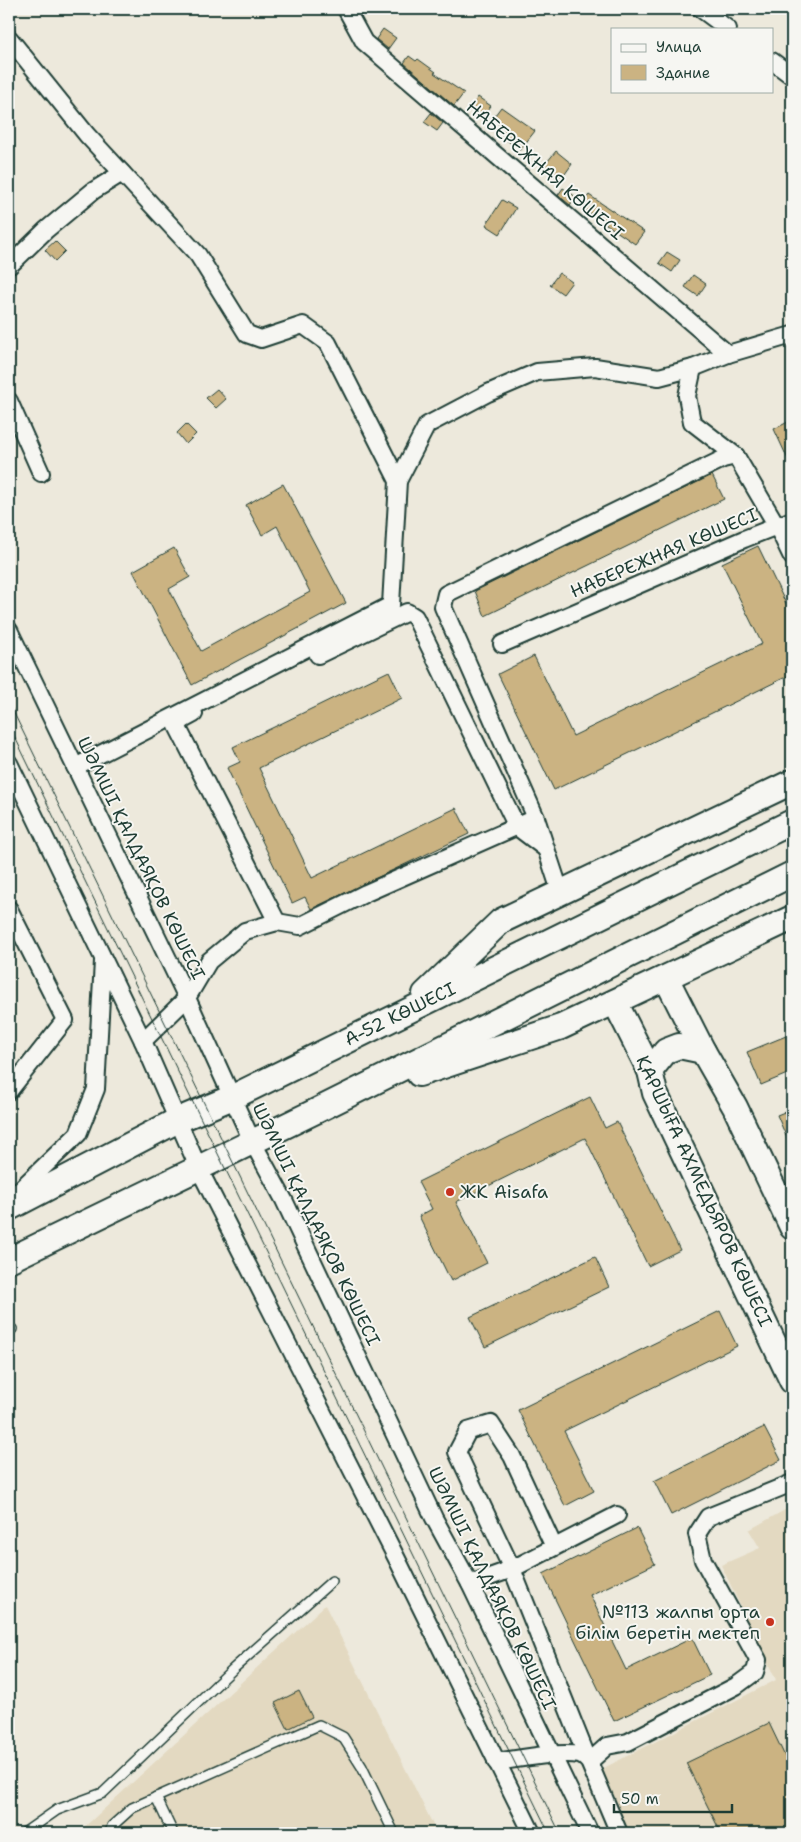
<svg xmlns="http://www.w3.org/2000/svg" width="801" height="1842" font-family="'Shantell Sans',sans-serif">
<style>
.built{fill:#e3d9c1}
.building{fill:#cbb382;stroke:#1f3d34}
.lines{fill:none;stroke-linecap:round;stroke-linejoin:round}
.lane-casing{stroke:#1f3d34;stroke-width:12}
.street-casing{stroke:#1f3d34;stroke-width:20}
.secondary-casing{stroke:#1f3d34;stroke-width:28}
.lane{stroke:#f6f6f2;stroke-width:9}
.street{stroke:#f6f6f2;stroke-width:16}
.secondary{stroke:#f6f6f2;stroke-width:24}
.tram{stroke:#1f3d34;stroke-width:1}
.poi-dot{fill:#c8321e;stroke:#f6f6f2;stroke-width:2}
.labels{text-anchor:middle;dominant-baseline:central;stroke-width:4;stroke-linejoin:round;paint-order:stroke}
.street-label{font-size:18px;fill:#1f3d34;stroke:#f6f6f2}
.poi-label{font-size:18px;fill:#1f3d34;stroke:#f6f6f2;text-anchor:start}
</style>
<rect width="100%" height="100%" fill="#ede9dc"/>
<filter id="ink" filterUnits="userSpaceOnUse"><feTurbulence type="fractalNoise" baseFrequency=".02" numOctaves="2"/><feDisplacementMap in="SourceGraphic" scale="10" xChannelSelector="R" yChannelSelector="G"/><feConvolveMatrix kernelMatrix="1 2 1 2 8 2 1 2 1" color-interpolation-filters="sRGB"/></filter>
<g filter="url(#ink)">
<g class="built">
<path d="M792 1506V1833H630L598 1771 776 1680 721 1565 760 1548 749 1530Z"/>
<path d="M325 1605 437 1833H78Z"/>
</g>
<g class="building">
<path d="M383 29 396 38 388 49 376 39Z"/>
<path d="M409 56 416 61 418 59 436 72 434 73 464 93 454 106 404 63Z"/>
<path d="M478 97 491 106 482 117 470 109Z"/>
<path d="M501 107 535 131 520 150 500 135 505 128 492 119Z"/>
<path d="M431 113 443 123 437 131 424 122Z"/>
<path d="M556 151 572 164 560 181 543 167Z"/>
<path d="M563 188 576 197 570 205 558 195Z"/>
<path d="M589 195 644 232 635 244 580 206Z"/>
<path d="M502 200 516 208 500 234 486 225Z"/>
<path d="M55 241 65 251 55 261 45 250Z"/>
<path d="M667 252 680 260 672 272 659 263Z"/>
<path d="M559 273 572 282 563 294 550 285Z"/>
<path d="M693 275 706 284 698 296 685 287Z"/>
<path d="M217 389 226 399 216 408 206 398Z"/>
<path d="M792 420V468L774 429Z"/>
<path d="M186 424 196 434 186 444 177 433Z"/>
<path d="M712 475 724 499 485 616 475 591Z"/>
<path d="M283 484 346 603 192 685 133 571 174 548 190 577 169 589 201 651 310 592 277 526 262 535 246 505Z"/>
<path d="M758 546 792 616V674L554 790 498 674 534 656 573 736 762 644 722 563Z"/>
<path d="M389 671 402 698 259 768 312 878 456 808 469 834 311 909 305 897 292 903 227 768 240 762 233 747Z"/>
<path d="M786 1036 792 1051V1072L761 1085 747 1052Z"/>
<path d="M590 1097 605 1128 617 1122 680 1250 648 1266 585 1138 456 1202 487 1263 451 1281 419 1216 432 1209 418 1182Z"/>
<path d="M792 1109V1150L777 1115Z"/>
<path d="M595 1257 609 1287 485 1347 470 1317Z"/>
<path d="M720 1311 737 1346 564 1431 594 1491 565 1506 518 1410Z"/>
<path d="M764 1427 781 1460 671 1515 654 1481Z"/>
<path d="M637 1528 655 1564 590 1595 626 1670 692 1638 710 1675 614 1721 543 1574Z"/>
<path d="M299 1691 312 1717 288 1729 275 1703Z"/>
<path d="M769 1723 792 1771V1833H721L686 1763Z"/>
</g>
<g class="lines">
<defs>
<g id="lane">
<path d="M9 1330 12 1329"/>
<path d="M156 1797 173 1833"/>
<path d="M24 1833 57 1810 103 1793 233 1669 332 1581"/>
<path d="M110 1833 112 1826 132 1808 319 1725 343 1737 362 1767 394 1833"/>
</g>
<g id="street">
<path d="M346 9 364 42 728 354"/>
<path d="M701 9 728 29"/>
<path d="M9 38 87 135 198 255 247 334 261 339 303 325 328 343 398 481"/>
<path d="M772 61 792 76"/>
<path d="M9 266 46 230 93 191 122 173"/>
<path d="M9 401 41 473"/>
<path d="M792 520 777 526 792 557"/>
<path d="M9 630 187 998 252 1141 284 1200 434 1518 470 1584 590 1833"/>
<path d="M502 644 744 539 777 526 736 456 692 422 687 396 693 368"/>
<path d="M318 655 407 612 415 617 517 827 546 849"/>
<path d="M194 714 183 720 177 726 277 922"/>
<path d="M9 763 143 1041 198 1167 397 1559 532 1833"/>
<path d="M75 767 391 605 398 481 427 425 488 393 537 372 595 367 659 377 693 368 728 354 792 335"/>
<path d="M536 818 443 607 446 594 723 459 736 456"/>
<path d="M9 909 65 1020 9 1091"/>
<path d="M143 1041 187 998 209 961 245 931 277 922 300 926 366 893 536 818 560 891"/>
<path d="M9 1200 78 1134 96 1089 103 961"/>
<path d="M554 1547 512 1456 491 1424 468 1431 457 1452 512 1569 617 1515"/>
<path d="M470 1584 512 1569 589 1762 607 1746 628 1742 736 1686 755 1672 758 1660 703 1560 697 1534 708 1517 792 1483"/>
<path d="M496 1762C517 1759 560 1751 579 1755 584 1756 586 1759 589 1762L619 1833"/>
</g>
<g id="secondary">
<path d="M666 978 703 1051 735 1107 792 1227"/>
<path d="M425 994 501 921 792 782"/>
<path d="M615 1002 650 1071 655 1093 792 1381"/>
<path d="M650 1071 666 1051 679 1046 703 1051"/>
<path d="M419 1074 561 1027 792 918"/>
<path d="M9 1208 178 1120 233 1097 792 822"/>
<path d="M9 1260 316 1111 792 874"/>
</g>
</defs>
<use href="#lane" class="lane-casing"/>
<use href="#street" class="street-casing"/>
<use href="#secondary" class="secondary-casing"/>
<use href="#lane" class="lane"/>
<use href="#street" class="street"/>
<use href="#secondary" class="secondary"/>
<g class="tram">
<path d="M9 703 560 1833"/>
<path d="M9 725 549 1833"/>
</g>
</g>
</g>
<g class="poi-dot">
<circle cx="450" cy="1192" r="5"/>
<circle cx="770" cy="1622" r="5"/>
</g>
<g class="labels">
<g class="street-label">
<text transform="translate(545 170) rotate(41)">НАБЕРЕЖНАЯ КӨШЕСІ</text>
<text transform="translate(664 553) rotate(-23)">НАБЕРЕЖНАЯ КӨШЕСІ</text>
<text transform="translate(141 858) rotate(64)">ШӘМШІ ҚАЛДАЯҚОВ КӨШЕСІ</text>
<text transform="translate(400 1014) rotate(-26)">А-52 КӨШЕСІ</text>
<text transform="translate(704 1191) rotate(65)">ҚАРШЫҒА АХМЕДЬЯРОВ КӨШЕСІ</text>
<text transform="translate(316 1224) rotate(64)">ШӘМШІ ҚАЛДАЯҚОВ КӨШЕСІ</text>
<text transform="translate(492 1588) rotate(64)">ШӘМШІ ҚАЛДАЯҚОВ КӨШЕСІ</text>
</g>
<g class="poi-label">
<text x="460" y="1192">ЖК Aisafa</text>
<text x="760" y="1612" text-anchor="end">№113 жалпы орта<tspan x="760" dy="21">білім беретін мектеп</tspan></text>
</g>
</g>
<rect width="801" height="1842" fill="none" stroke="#f6f6f2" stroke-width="30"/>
<rect x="15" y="15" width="771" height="1812" fill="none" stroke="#1f3d34" stroke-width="2" filter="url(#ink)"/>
<rect x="611" y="28" width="162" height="65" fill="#f6f6f2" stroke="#a0aca6"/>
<rect x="621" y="44" width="25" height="8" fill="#f6f6f2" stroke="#a0aca6"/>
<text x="656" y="52" font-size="15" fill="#1f3d34">Улица</text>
<rect x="621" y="65" width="25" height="15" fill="#cbb382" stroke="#a0aca6"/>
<text x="656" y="78" font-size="15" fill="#1f3d34">Здание</text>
<path d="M614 1804v8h118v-8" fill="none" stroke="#1f3d34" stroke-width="2.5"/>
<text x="621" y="1804" font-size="15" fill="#1f3d34" stroke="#f6f6f2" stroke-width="4" paint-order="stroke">50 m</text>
</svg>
